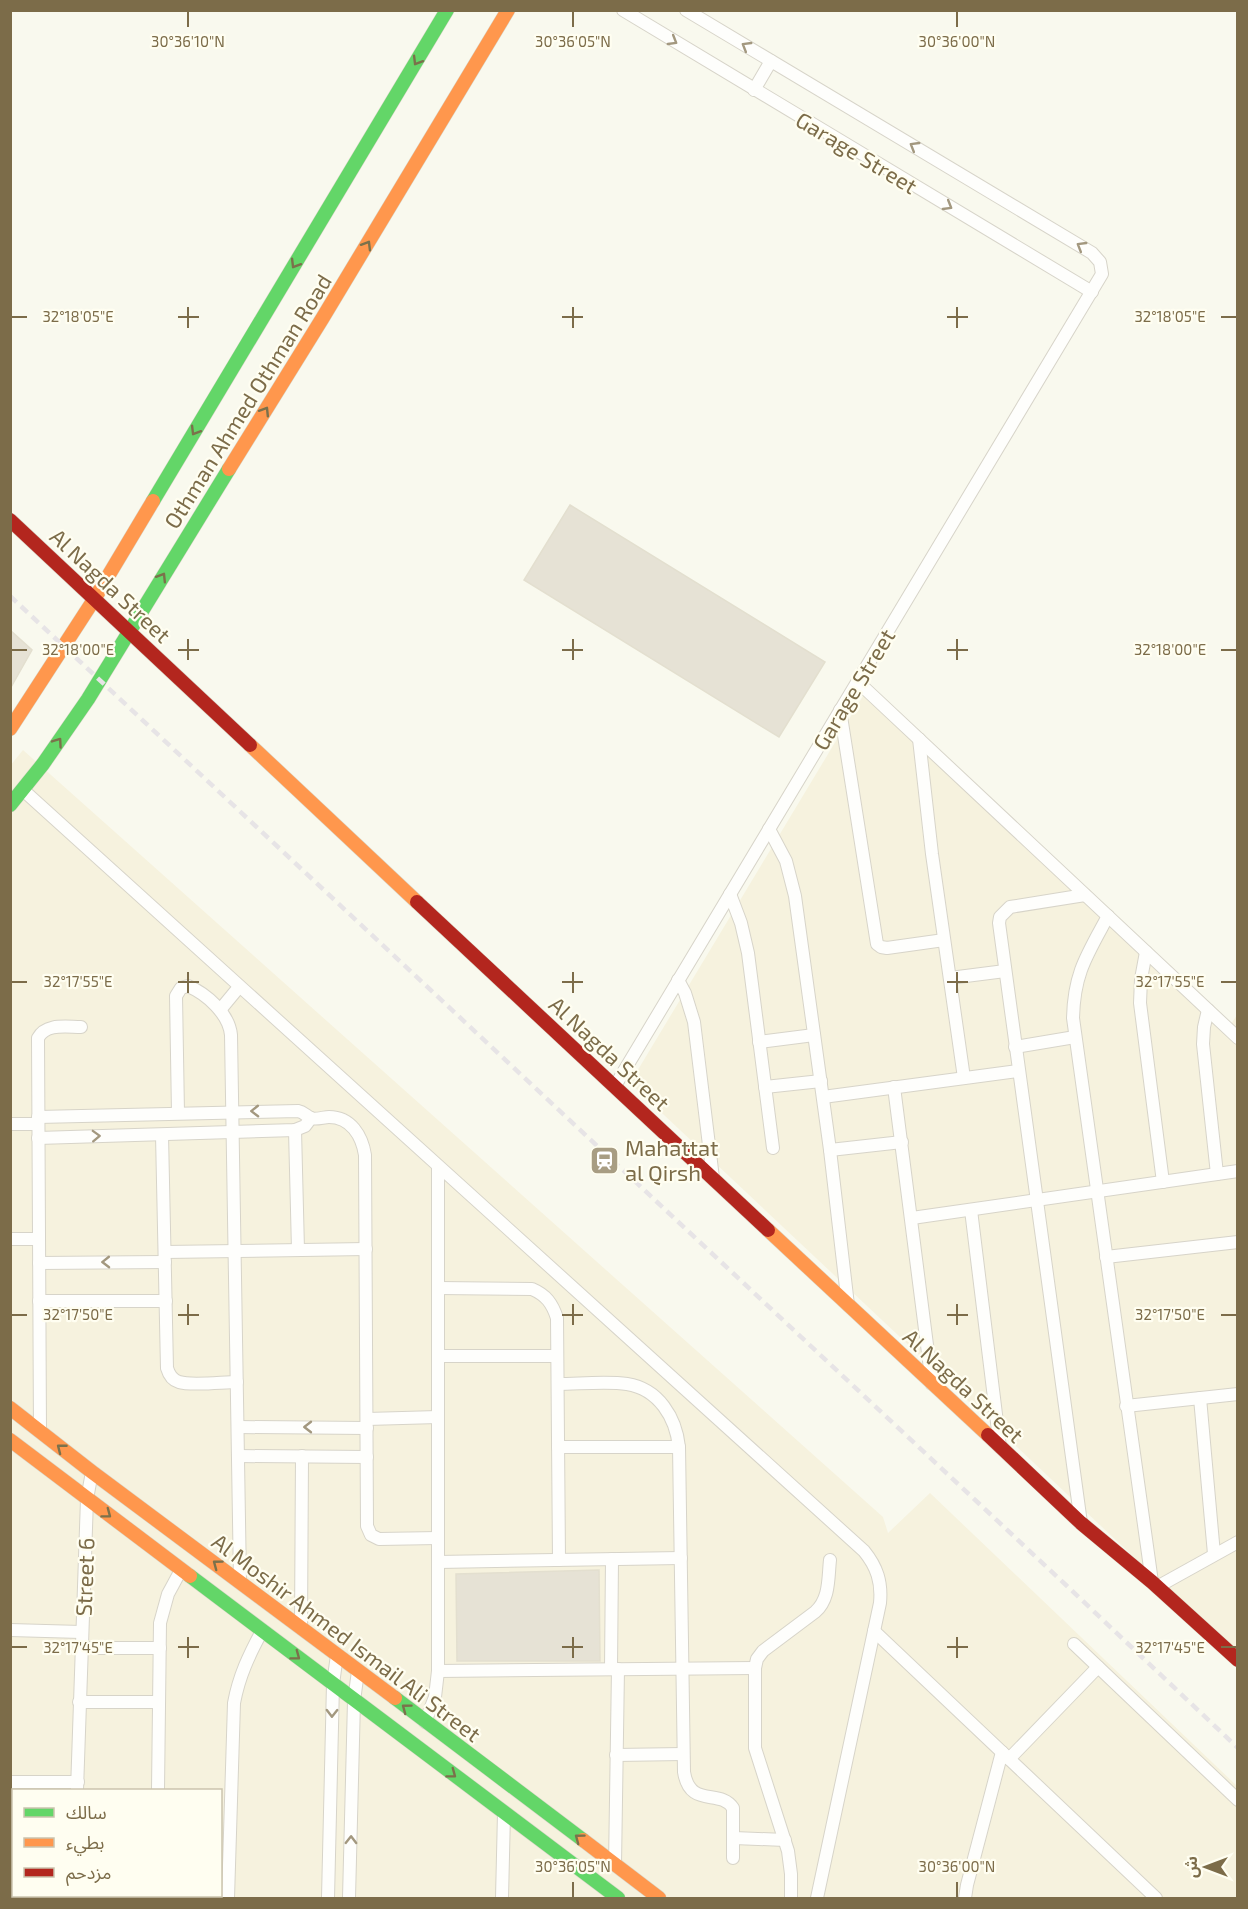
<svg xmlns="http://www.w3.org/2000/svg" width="1248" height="1909" font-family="'Exo 2','Noto Sans Arabic',sans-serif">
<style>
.residential{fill:#f6f2de;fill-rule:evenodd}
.building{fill:#e6e2d5;stroke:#e3dfcf;stroke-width:1.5}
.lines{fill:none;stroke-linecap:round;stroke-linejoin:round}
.street-casing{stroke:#d7d4c9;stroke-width:14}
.fast-casing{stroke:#d8d5c8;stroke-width:15}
.slow-casing{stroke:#d8d5c8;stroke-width:15}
.jam-casing{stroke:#d8d5c8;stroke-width:15}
.street{stroke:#fefefc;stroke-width:12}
.fast{stroke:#63d668;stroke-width:14}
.slow{stroke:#ff974d;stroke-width:14}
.jam{stroke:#b3261e;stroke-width:14}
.rail{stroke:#e7e4e6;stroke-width:4.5;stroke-dasharray:9 6;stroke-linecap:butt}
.oneway{stroke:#a3987f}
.oneway2{stroke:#7b714b}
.ticks{fill:none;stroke:#7c6c49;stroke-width:2}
.labels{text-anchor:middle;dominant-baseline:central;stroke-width:4.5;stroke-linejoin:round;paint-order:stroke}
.street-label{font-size:22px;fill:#7c6c49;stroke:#fffef1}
.poi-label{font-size:22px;fill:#7c6c49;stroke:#fffef1;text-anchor:start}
.ticks-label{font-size:15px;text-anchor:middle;fill:#7c6c49;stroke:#fffef1;stroke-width:4.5;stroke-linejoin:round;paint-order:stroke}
</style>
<rect width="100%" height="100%" fill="#f9f9ee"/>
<g class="residential">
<path d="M869 686 1231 1024 1237 1015V1654L630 1083Z"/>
<path d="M23 750 883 1517 888 1533 930 1493 1237 1786V1898H11L10 766ZM14 1790H220V1896H14Z"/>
</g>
<g class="building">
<path d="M570 505 825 662 779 737 524 580Z"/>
<path d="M10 630 32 650 10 689Z"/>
<path d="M599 1570 600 1661H457L456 1574Z"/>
</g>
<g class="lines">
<defs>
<g id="street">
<path d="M623 10 1092 292"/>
<path d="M754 90 771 61"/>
<path d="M858 682 1238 1038"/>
<path d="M840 710 877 944 881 947 887 948 944 940"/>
<path d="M919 739 932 854 964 1078"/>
<path d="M23 790 864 1551C877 1567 882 1582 880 1603L817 1898"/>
<path d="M769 829 786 861 795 896 830 1150 848 1305"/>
<path d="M730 894 741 923 748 953 773 1148"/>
<path d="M1108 916C1087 955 1074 973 1073 1018L1152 1582"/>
<path d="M1146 952 1141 979 1140 1003 1163 1182"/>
<path d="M950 978 1005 971"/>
<path d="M678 980 685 993 694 1022 713 1178"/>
<path d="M220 1010 239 987"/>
<path d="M1208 1010 1204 1027 1203 1044 1217 1174"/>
<path d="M759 1042 814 1035"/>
<path d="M1015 1047 1075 1037"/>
<path d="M615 1086 1102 274 1100 262 1092 253 686 10"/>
<path d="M765 1087 821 1081"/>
<path d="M894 1087 932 1384"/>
<path d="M823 1097 1018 1071"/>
<path d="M178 1113 176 996 181 988 188 986C207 994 229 1014 231 1035L240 1581"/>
<path d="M38 1117 298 1111C304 1112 306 1116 311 1118 315 1120 324 1117 329 1117 351 1117 362 1136 365 1155L367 1526 371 1535 379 1539 438 1538"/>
<path d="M10 1124H38"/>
<path d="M295 1130 298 1250"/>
<path d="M162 1135 167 1368C169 1375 172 1380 179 1382 191 1386 223 1382 237 1382"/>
<path d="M38 1138 295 1130 305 1126 311 1118"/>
<path d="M830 1150 902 1142"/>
<path d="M971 1210 1000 1447"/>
<path d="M912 1218 1238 1171"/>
<path d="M10 1239H39"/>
<path d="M165 1252 366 1249"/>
<path d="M1106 1257 1238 1242"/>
<path d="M39 1263 165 1262"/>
<path d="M438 1288 532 1289C546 1295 552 1303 557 1318L559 1560"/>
<path d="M39 1301H166"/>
<path d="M438 1356H557"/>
<path d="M558 1384C578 1384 607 1381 627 1384 659 1389 676 1418 679 1447L684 1772C690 1809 720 1788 733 1808V1858"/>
<path d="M1200 1398 1214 1554"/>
<path d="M1126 1406 1238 1394"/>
<path d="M367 1419 438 1417"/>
<path d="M238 1427 367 1428"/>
<path d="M40 1431 38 1038C46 1023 66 1027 81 1027"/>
<path d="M558 1447H679"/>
<path d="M238 1456 367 1457"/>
<path d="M1081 1523 999 923 1000 917 1010 907 1085 895"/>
<path d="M438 1562 681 1558"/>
<path d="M1157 1587 1238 1542"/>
<path d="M301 1627 302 1456"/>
<path d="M10 1630 81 1632"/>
<path d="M874 1631 1156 1898"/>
<path d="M1074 1644 1238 1800"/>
<path d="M81 1648H160"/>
<path d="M611 1669 612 1559"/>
<path d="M438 1671 755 1668"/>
<path d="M79 1702H159"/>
<path d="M425 1722 435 1697 438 1671V1167"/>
<path d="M616 1755 683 1754"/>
<path d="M1009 1759 1098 1667"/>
<path d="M10 1782H78"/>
<path d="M77 1790 87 1499 92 1472"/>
<path d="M158 1790 160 1623 168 1594 181 1570"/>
<path d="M734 1838 785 1840"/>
<path d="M615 1865 618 1669"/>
<path d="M75 1898V1896"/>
<path d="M228 1898 234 1703C239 1676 249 1655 262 1631"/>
<path d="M328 1898 333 1684 337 1655"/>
<path d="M349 1898 354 1701 358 1671"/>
<path d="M502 1898 504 1813"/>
<path d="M791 1898V1874L788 1851 755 1748V1668L757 1659 763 1651 815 1612C830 1599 828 1578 830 1560"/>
<path d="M965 1898 967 1885 1002 1752"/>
</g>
<g id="fast">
<path d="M153 501 447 10"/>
<path d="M10 805 43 764 88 699 229 469"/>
<path d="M190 1576 618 1898"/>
<path d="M395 1698 583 1840"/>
</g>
<g id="slow">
<path d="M229 469 322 319 508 10"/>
<path d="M10 729 95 598 153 501"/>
<path d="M250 745 417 902"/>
<path d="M768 1230 988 1435"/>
<path d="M10 1408 92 1472 395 1698"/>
<path d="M10 1440 190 1576"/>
<path d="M583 1840 659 1898"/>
</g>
<g id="jam">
<path d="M10 520 250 745"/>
<path d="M417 902 768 1230"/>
<path d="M988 1435 1081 1523 1152 1582 1238 1660"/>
</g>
</defs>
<use href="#street" class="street-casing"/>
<use href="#fast" class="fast-casing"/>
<use href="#slow" class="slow-casing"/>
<use href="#jam" class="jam-casing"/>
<use href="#street" class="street"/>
<use href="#fast" class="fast"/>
<use href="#slow" class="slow"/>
<use href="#jam" class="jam"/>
<path class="rail" d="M10 596 1067 1586 1238 1748"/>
</g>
<defs><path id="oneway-chevron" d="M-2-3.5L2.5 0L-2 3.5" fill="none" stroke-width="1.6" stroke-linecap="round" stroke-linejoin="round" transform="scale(1.5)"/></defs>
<g class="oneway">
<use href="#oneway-chevron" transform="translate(673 41) rotate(31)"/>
<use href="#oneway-chevron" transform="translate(746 46) rotate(-149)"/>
<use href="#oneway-chevron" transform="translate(914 146) rotate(-149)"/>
<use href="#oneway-chevron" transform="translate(948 206) rotate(31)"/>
<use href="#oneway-chevron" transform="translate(1081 246) rotate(-149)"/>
<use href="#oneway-chevron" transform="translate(255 1111) rotate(179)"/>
<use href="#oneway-chevron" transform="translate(96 1136) rotate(-2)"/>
<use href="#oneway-chevron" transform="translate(106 1262) rotate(179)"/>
<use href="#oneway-chevron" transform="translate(308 1427) rotate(-180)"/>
<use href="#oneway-chevron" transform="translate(332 1713) rotate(91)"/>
<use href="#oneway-chevron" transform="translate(351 1840) rotate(-89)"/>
</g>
<g class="oneway2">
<use href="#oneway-chevron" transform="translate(417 61) rotate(121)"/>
<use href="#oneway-chevron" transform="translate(367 245) rotate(-59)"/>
<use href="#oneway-chevron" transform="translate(295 264) rotate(121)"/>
<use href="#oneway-chevron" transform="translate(265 411) rotate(-58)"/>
<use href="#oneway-chevron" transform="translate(195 431) rotate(121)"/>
<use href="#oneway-chevron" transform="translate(162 577) rotate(-58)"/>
<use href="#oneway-chevron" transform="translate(58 742) rotate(-55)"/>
<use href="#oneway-chevron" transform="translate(61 1448) rotate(-142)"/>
<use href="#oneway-chevron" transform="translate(107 1514) rotate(37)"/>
<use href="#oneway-chevron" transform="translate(217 1564) rotate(-143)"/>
<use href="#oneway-chevron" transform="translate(296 1656) rotate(37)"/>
<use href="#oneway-chevron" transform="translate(406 1708) rotate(-143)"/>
<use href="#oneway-chevron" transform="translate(452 1774) rotate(37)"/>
<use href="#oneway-chevron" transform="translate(579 1838) rotate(-143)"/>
</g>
<path class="ticks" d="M188 12V27M573 12V27M957 12V27M188 307V328M573 307V328M957 307V328M12 317H27M178 317H199M562 317H583M947 317H968M1221 317H1236M188 639V660M573 639V660M957 639V660M12 650H27M178 650H199M562 650H583M947 650H968M1221 650H1236M188 972V993M573 972V993M957 972V993M12 982H27M178 982H199M562 982H583M947 982H968M1221 982H1236M188 1304V1325M573 1304V1325M957 1304V1325M12 1315H27M178 1315H199M562 1315H583M947 1315H968M1221 1315H1236M188 1637V1658M573 1637V1658M957 1637V1658M12 1647H27M178 1647H199M562 1647H583M947 1647H968M1221 1647H1236M573 1882V1897M957 1882V1897"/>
<defs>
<symbol id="station-square" viewBox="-11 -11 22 22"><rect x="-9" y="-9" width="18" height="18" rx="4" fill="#a89d83" stroke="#fffef1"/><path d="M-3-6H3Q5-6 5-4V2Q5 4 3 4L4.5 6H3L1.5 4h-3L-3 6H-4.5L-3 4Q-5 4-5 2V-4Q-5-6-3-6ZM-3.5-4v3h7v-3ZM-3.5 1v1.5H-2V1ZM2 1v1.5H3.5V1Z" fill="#fff"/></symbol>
</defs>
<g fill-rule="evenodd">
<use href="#station-square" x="588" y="1144" width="33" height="33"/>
</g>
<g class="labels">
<g class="street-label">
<text transform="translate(857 152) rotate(31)">Garage Street</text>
<text transform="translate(247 401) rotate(-58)">Othman Ahmed Othman Road</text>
<text transform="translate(111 585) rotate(43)">Al Nagda Street</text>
<text transform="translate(853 689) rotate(-59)">Garage Street</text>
<text transform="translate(610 1053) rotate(43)">Al Nagda Street</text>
<text transform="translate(964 1385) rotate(43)">Al Nagda Street</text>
<text transform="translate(84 1577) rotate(-88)">Street 6</text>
<text transform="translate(347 1637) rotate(37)">Al Moshir Ahmed Ismail Ali Street</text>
</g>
<g class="poi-label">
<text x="625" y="1147">Mahattat<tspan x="625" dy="25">al Qirsh</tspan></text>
</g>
</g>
<g class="ticks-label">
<text x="188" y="47">30°36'10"N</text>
<text x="573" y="47">30°36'05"N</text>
<text x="957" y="47">30°36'00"N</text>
<text x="1170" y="322">32°18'05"E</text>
<text x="78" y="322">32°18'05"E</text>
<text x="1170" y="655">32°18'00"E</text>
<text x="78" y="655">32°18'00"E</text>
<text x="1170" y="987">32°17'55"E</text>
<text x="78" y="987">32°17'55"E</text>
<text x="1170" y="1320">32°17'50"E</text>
<text x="78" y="1320">32°17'50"E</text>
<text x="1170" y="1653">32°17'45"E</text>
<text x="78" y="1653">32°17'45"E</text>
<text x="573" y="1872">30°36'05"N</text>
<text x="957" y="1872">30°36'00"N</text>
</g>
<rect width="1248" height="1909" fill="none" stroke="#7c6c49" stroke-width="24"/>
<rect x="12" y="1789" width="210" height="108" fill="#fffef1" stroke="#cbc4ae" stroke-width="1.5"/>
<rect x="24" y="1808" width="30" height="9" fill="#63d668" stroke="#cbc4ae" stroke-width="1.5"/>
<text x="66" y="1819" font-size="18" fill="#7c6c49">سالك</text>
<rect x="24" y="1838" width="30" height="9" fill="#ff974d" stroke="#cbc4ae" stroke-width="1.5"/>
<text x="66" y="1849" font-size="18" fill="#7c6c49">بطيء</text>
<rect x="24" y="1868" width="30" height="9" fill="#b3261e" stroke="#cbc4ae" stroke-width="1.5"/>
<text x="66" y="1879" font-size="18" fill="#7c6c49">مزدحم</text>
<g transform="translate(1206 1867) rotate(270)" stroke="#fffef1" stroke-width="4.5" paint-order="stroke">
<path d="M0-4.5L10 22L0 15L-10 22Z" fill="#7c6c49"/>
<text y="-9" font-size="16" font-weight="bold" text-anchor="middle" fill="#7c6c49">ش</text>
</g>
</svg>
